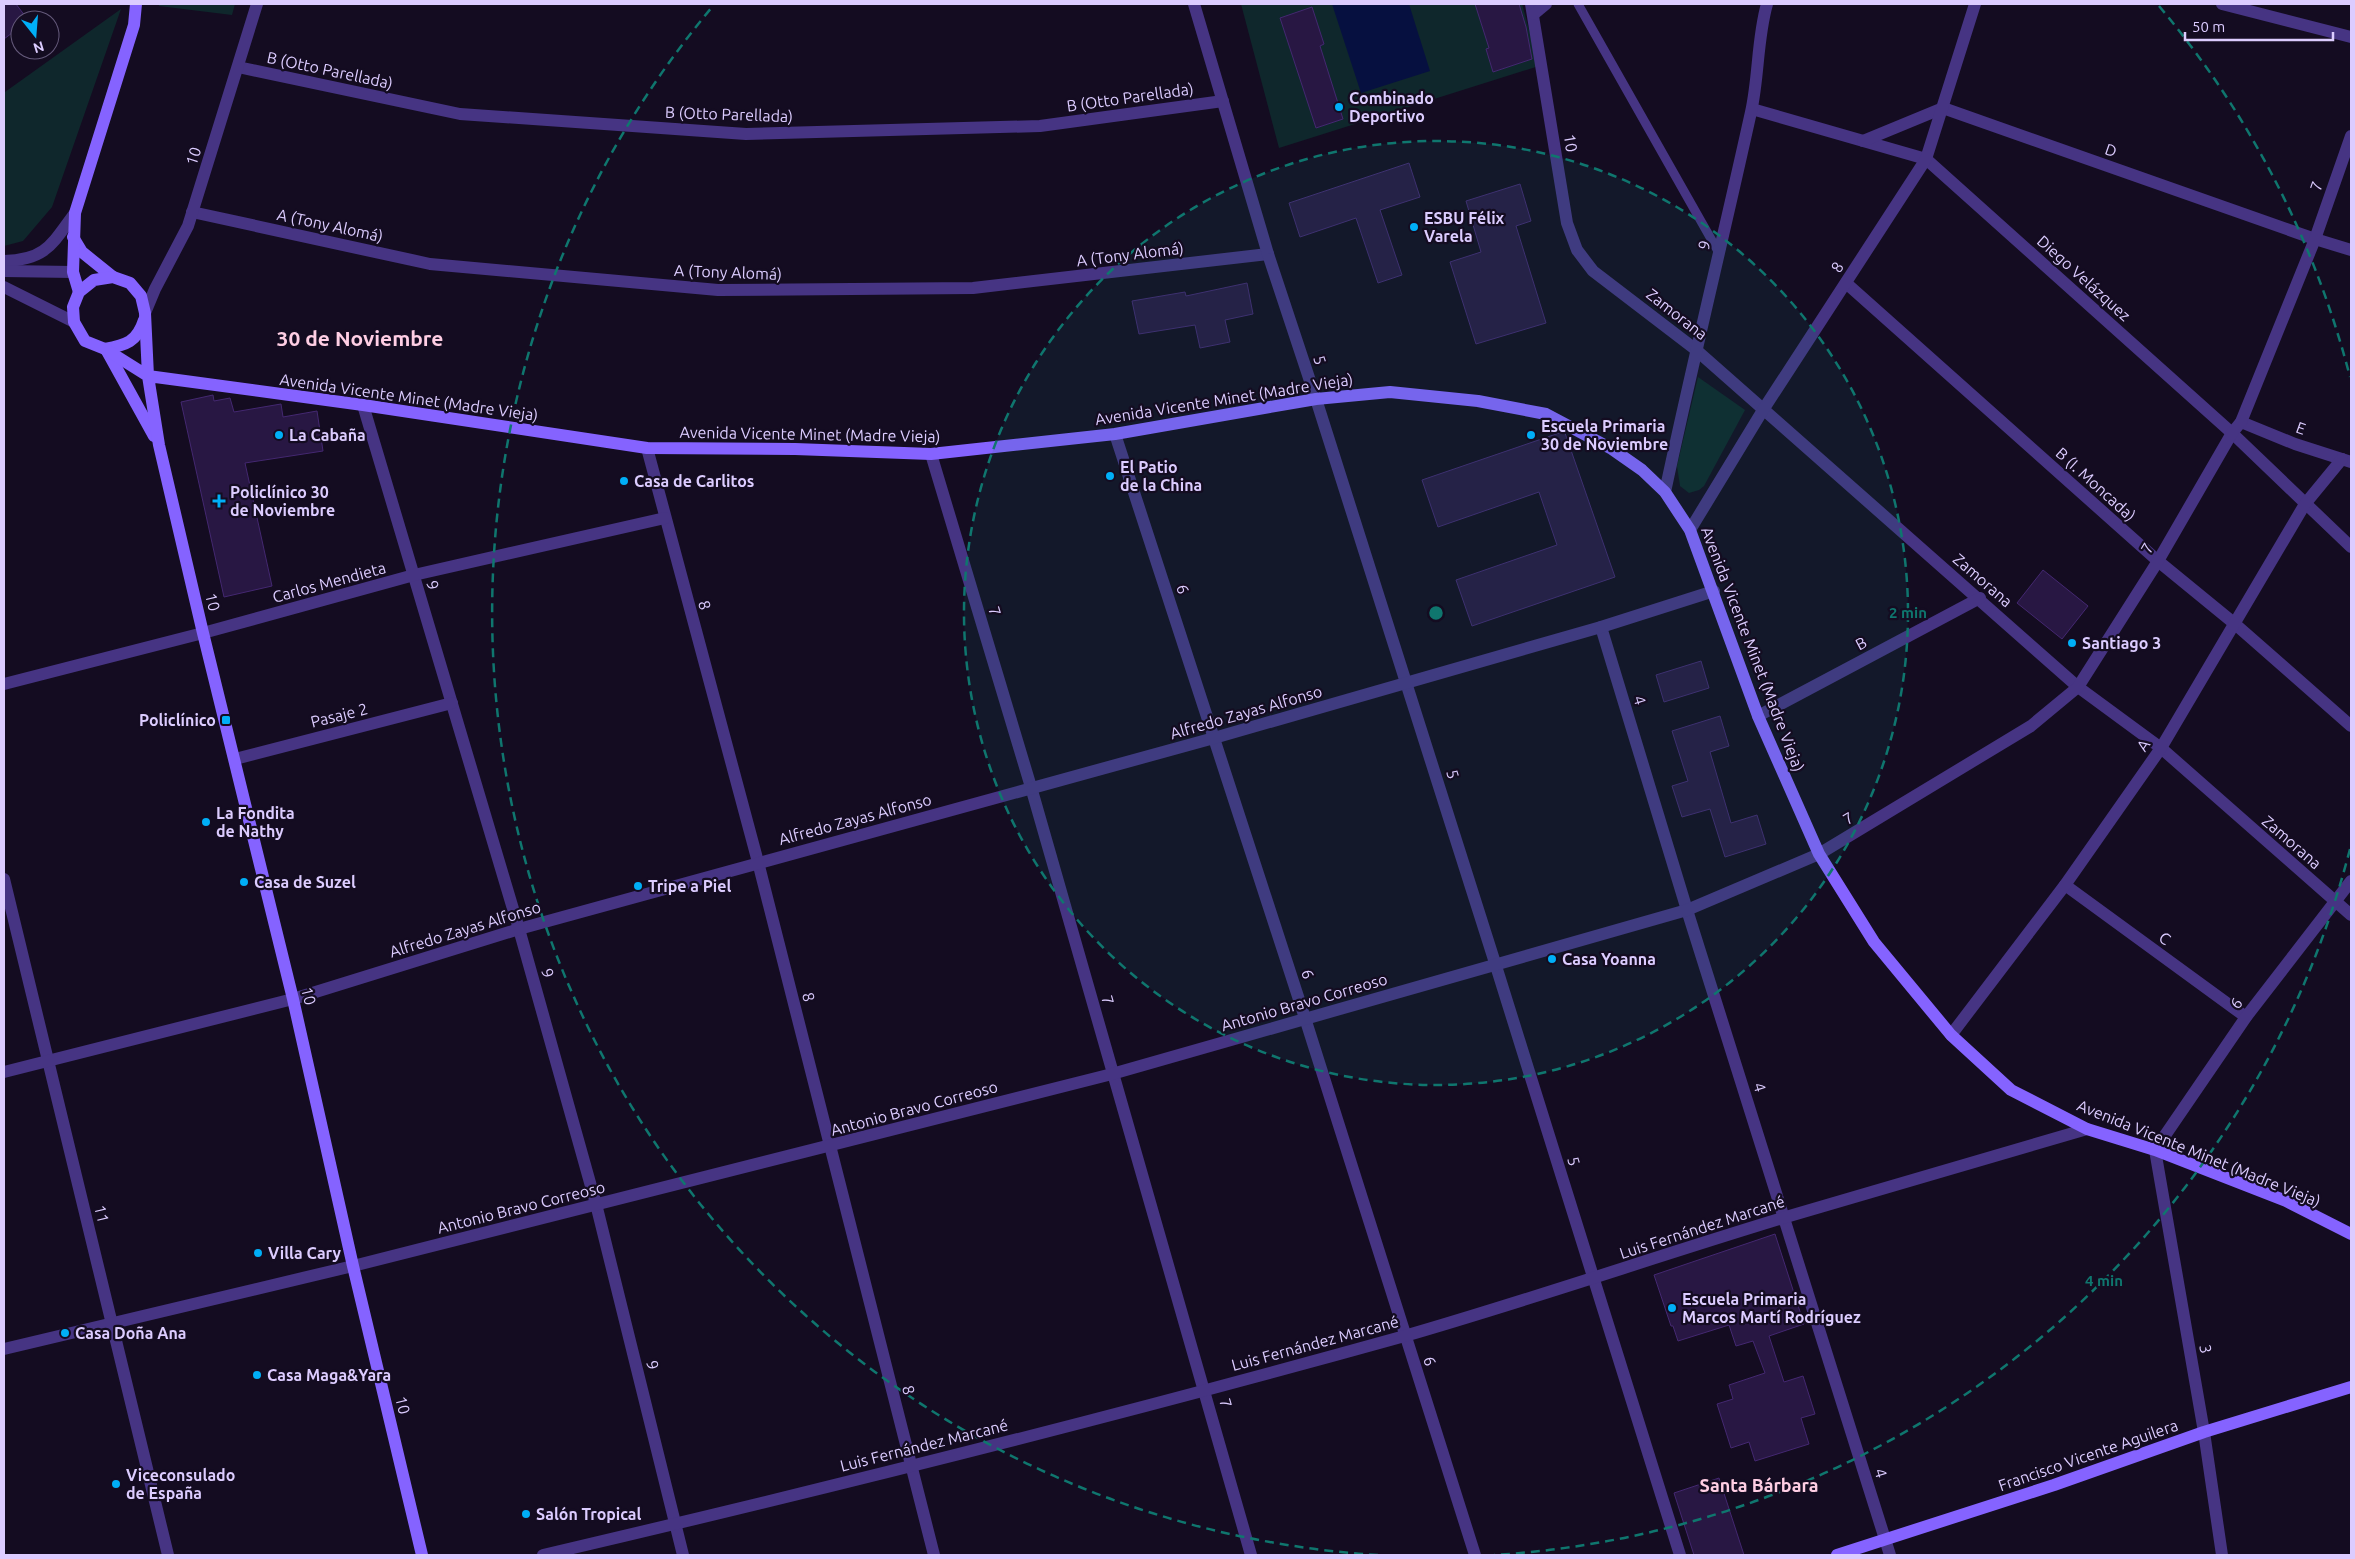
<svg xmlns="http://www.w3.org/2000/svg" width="2355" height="1559" font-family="Ubuntu,sans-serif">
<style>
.green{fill:#0f272c}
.water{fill:#061040}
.building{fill:#281743;stroke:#442871}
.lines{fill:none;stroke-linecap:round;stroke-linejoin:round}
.service{stroke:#463483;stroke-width:9}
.minor{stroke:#463483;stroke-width:12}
.tertiary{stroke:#463483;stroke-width:12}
.secondary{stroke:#8563ff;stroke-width:12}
.ring{fill:none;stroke:#0f766e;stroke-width:2.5;stroke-dasharray:9 6}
.poi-dot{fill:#00aff7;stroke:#140c21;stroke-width:2}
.labels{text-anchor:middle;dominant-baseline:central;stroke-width:4.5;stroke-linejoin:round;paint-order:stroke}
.street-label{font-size:16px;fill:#dcccff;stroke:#140c21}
.poi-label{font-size:16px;font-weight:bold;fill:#dcccff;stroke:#140c21;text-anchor:start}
.neighbourhood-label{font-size:18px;font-weight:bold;fill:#ffcee4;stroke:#140c21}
.district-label{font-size:21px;font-weight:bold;fill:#ffcee4;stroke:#140c21}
.centre{fill:#0f766e;stroke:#140c21;stroke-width:2.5}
.ring-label{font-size:15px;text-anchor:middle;font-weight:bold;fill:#0f766e;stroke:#140c21;stroke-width:4.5;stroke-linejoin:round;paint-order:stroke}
</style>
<rect width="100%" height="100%" fill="#140c21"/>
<g class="green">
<path d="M159 4H235L232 15 159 6Z"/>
<path d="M1241 4H1522L1539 66 1279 148Z"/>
<path d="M121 9 52 207 23 241 4 246V91L5 92Z"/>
<path d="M1698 377 1745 410 1704 486 1699 490 1689 493 1680 486 1677 466Z"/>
</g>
<path class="water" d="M1332 4H1409L1430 71 1361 93Z"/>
<g class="building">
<path d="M4 4H16L28 20H20V27L4 39Z"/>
<path d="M1475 4H1519L1526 27 1532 59 1493 72 1486 49 1489 48Z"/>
<path d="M1312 7 1324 44 1320 46 1343 119 1316 128 1280 18Z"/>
<path d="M1409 163 1420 197 1380 210 1402 275 1378 283 1356 218 1300 237 1289 203Z"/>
<path d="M1520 184 1531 221 1516 226 1546 323 1476 344 1450 262 1481 252 1466 201Z"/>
<path d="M1247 283 1253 314 1225 320 1230 342 1200 348 1195 325 1139 334 1132 301 1185 292 1186 296Z"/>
<path d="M213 395 214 401 230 398 234 412 281 404 283 417 317 411 323 451 245 463 272 586 224 597 181 402Z"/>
<path d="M1562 432 1565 433 1615 577 1472 626 1456 580 1557 545 1539 492 1438 527 1422 480Z"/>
<path d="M2043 570 2088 606 2062 639 2017 603Z"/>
<path d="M1701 661 1709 688 1664 702 1656 675Z"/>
<path d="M1720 716 1729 746 1710 752 1731 823 1757 815 1766 844 1725 857 1710 809 1682 817 1672 786 1688 781 1672 731Z"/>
<path d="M1775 1234 1804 1324 1769 1336 1784 1382 1803 1376 1815 1414 1801 1418 1809 1444 1755 1461 1749 1442 1731 1448 1717 1404 1733 1399 1729 1385 1765 1373 1753 1341 1736 1346 1729 1325 1678 1341 1673 1326H1671L1654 1275Z"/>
<path d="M1719 1478 1744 1555H1694L1674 1493Z"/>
</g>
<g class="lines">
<path class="service" d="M1578 4 1719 253"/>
<g class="minor">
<path d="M1531 4 1567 223 1577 250 1593 271 1695 349 2078 687 2161 748 2351 915"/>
<path d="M2222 4 2351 37"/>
<path d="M1534 14 1546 4"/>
<path d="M238 67 460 114 746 134 1040 126 1223 101"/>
<path d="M1752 109 1926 159 2232 433 2351 547"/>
<path d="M1863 141 1943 108 2315 239 2351 250"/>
<path d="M192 212 430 264 718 290 973 288 1268 254"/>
<path d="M4 261C46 260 52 244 75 213"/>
<path d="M4 271 73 272"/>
<path d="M1846 283 2158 561 2235 624 2351 726"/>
<path d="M4 287 74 322"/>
<path d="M145 313 155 289 188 226 257 4"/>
<path d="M1316 399 1496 966 1680 1555"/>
<path d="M363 405 519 929 596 1204 683 1555"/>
<path d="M2241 422 2295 444 2351 462"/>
<path d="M1115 434 1305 1018 1475 1555"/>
<path d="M647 448 758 862 934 1555"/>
<path d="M931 454 1031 787 1251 1555"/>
<path d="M1665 492C1692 365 1723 239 1751 112 1759 76 1757 39 1767 4"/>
<path d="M1690 530 1763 410 1926 159 1975 4"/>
<path d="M1601 627 1687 910 1890 1555"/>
<path d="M4 684 203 633 414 575 665 518"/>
<path d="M1758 716 1980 598"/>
<path d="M235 759 452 703"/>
<path d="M4 879 168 1555"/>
<path d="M2065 885 2246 1017"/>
<path d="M1951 1035 2065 885 2161 748 2305 504 2342 459"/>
<path d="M4 1072 293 999 519 929 1214 738 1601 627 1714 591"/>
<path d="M4 1349 353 1266 1112 1074 1687 910 1819 854 2031 726 2078 687 2158 561 2232 433 2241 422 2315 239 2351 136"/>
<path d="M543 1555C830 1488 1117 1416 1401 1337 1530 1300 1657 1256 1786 1217 1886 1187 1987 1159 2087 1129"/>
<path d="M2222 1555 2204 1432 2155 1150 2246 1017 2351 881"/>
</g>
<path class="tertiary" d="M1194 4 1268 254 1316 399"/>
<g class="secondary">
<path d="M73 237 82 252 113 277"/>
<path d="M79 292 73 272 75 213 134 25 136 4"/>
<path d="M105 349C126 345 137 342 144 320"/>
<path d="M107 351 154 436"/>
<path d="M422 1555 353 1266 293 999 203 633 159 445 148 376 145 313 141 296 130 283 113 277 94 280 79 292 73 307 74 322 85 341 105 349 148 376 363 405 647 448 795 449 931 454 1115 434 1316 399 1390 392 1478 401 1546 414 1612 449 1642 470 1665 492 1690 530 1758 716 1819 854 1874 942 1951 1035 2011 1090 2087 1129 2155 1150 2286 1201 2351 1234"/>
<path d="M1837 1555 2054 1485 2204 1432 2351 1387"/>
</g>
</g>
<circle cx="1436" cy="613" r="472" fill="#0f766e" fill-opacity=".12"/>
<g class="ring">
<circle cx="1436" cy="613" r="472"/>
<path d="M2350 849A944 944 0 0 1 1494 1555M1378 1555A944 944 0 0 1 713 6M2159 6A944 944 0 0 1 2350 377"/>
</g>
<g class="poi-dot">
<circle cx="1339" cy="107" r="5"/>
<circle cx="1414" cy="227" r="5"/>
<circle cx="279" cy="435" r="5"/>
<circle cx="1531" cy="435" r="5"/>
<circle cx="1110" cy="476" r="5"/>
<circle cx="624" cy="481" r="5"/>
<path d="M216.5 493.5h5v5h5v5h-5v5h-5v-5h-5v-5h5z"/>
<circle cx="2072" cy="643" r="5"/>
<rect x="221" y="715" width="10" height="10" rx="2.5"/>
<circle cx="206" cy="822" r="5"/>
<circle cx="244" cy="882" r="5"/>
<circle cx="638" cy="886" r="5"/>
<circle cx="1552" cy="959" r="5"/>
<circle cx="258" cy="1253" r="5"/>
<circle cx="1672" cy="1308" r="5"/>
<circle cx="65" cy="1333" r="5"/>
<circle cx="257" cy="1375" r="5"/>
<circle cx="116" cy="1484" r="5"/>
<circle cx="526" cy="1514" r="5"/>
</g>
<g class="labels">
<g class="street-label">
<text transform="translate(330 70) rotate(12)">B (Otto Parellada)</text>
<text transform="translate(1130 97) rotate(-8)">B (Otto Parellada)</text>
<text transform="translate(729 114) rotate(2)">B (Otto Parellada)</text>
<text transform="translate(1571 143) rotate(81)">10</text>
<text transform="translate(2111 150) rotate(19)">D</text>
<text transform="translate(193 156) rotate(-72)">10</text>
<text transform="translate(2316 186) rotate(-71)">7</text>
<text transform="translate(330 225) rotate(12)">A (Tony Alomá)</text>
<text transform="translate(1704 245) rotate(-77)">9</text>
<text transform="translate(1130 254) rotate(-7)">A (Tony Alomá)</text>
<text transform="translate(1837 267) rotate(-57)">8</text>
<text transform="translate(728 272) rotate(2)">A (Tony Alomá)</text>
<text transform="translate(2084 278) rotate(42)">Diego Velázquez</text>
<text transform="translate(1677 314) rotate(38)">Zamorana</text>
<text transform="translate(1320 360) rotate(72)">5</text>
<text transform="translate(409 397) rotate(8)">Avenida Vicente Minet (Madre Vieja)</text>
<text transform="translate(1224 399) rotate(-9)">Avenida Vicente Minet (Madre Vieja)</text>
<text transform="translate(2301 428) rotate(20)">E</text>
<text transform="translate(810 434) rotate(1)">Avenida Vicente Minet (Madre Vieja)</text>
<text transform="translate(2096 484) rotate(42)">B (I. Moncada)</text>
<text transform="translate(2147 548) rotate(-59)">7</text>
<text transform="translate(1983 580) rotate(41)">Zamorana</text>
<text transform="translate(329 582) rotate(-15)">Carlos Mendieta</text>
<text transform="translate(433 585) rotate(73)">9</text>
<text transform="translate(1183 589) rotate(72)">6</text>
<text transform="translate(213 602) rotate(77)">10</text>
<text transform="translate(705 605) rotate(75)">8</text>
<text transform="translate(995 611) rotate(73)">7</text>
<text transform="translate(1861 643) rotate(-28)">B</text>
<text transform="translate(1753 649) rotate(69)">Avenida Vicente Minet (Madre Vieja)</text>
<text transform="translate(1640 700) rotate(73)">4</text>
<text transform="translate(1246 712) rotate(-16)">Alfredo Zayas Alfonso</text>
<text transform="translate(339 715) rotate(-14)">Pasaje 2</text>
<text transform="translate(2143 745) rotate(-56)">A</text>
<text transform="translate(1453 774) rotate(73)">5</text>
<text transform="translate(1848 818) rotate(-31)">7</text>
<text transform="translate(855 819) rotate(-15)">Alfredo Zayas Alfonso</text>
<text transform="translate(2292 842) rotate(41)">Zamorana</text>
<text transform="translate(465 929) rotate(-17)">Alfredo Zayas Alfonso</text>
<text transform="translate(2165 938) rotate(36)">C</text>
<text transform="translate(548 973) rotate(74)">9</text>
<text transform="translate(1308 974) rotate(72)">6</text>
<text transform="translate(309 996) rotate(77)">10</text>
<text transform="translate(809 997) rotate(76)">8</text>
<text transform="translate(1108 1000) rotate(74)">7</text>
<text transform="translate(1304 1002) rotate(-16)">Antonio Bravo Correoso</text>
<text transform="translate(2236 1003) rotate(-53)">6</text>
<text transform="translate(1760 1087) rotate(73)">4</text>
<text transform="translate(914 1108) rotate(-15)">Antonio Bravo Correoso</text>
<text transform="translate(2199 1153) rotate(22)">Avenida Vicente Minet (Madre Vieja)</text>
<text transform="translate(1574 1161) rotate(73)">5</text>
<text transform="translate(521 1207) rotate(-14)">Antonio Bravo Correoso</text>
<text transform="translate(102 1214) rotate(77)">11</text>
<text transform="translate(1702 1227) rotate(-18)">Luis Fernández Marcané</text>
<text transform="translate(1315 1343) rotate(-15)">Luis Fernández Marcané</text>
<text transform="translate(2206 1349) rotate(80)">3</text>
<text transform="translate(1430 1361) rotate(72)">6</text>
<text transform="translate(653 1365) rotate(76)">9</text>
<text transform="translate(909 1390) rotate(76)">8</text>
<text transform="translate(1226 1403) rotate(74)">7</text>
<text transform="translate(403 1405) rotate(76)">10</text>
<text transform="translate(924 1445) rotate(-14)">Luis Fernández Marcané</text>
<text transform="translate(2088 1455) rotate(-19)">Francisco Vicente Aguilera</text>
<text transform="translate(1881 1473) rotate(72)">4</text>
</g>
<g class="poi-label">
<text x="1349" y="98">Combinado<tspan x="1349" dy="18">Deportivo</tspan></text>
<text x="1424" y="218">ESBU Félix<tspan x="1424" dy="18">Varela</tspan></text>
<text x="1541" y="426">Escuela Primaria<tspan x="1541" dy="18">30 de Noviembre</tspan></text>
<text x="289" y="435">La Cabaña</text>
<text x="1120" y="467">El Patio<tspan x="1120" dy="18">de la China</tspan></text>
<text x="634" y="481">Casa de Carlitos</text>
<text x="230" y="492">Policlínico 30<tspan x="230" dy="18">de Noviembre</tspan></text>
<text x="2082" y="643">Santiago 3</text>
<text x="216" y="720" text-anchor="end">Policlínico</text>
<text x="216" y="813">La Fondita<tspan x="216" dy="18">de Nathy</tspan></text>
<text x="254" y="882">Casa de Suzel</text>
<text x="648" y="886">Tripe a Piel</text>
<text x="1562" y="959">Casa Yoanna</text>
<text x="268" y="1253">Villa Cary</text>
<text x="1682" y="1299">Escuela Primaria<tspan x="1682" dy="18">Marcos Martí Rodríguez</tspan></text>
<text x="75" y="1333">Casa Doña Ana</text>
<text x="267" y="1375">Casa Maga&amp;Yara</text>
<text x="126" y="1475">Viceconsulado<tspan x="126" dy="18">de España</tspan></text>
<text x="536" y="1514">Salón Tropical</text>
</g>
<g class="neighbourhood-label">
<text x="1759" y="1485">Santa Bárbara</text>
</g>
<g class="district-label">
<text x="360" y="338">30 de Noviembre</text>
</g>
</g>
<circle cx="1436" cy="613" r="8" class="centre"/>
<g class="ring-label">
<text x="1908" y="618">2 min</text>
<text x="2104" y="1286">4 min</text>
</g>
<rect width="2355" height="1559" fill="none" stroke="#dcccff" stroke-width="10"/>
<g transform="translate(35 35) rotate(163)"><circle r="24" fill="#140c21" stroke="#64597a"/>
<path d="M0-4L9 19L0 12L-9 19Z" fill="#00aff7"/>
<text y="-8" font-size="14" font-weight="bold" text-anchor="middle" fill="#dcccff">N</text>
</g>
<path d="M2185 32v8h148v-8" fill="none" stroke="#dcccff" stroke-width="2.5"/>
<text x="2192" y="32" font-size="15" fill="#dcccff" stroke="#140c21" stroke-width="4" paint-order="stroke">50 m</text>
</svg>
